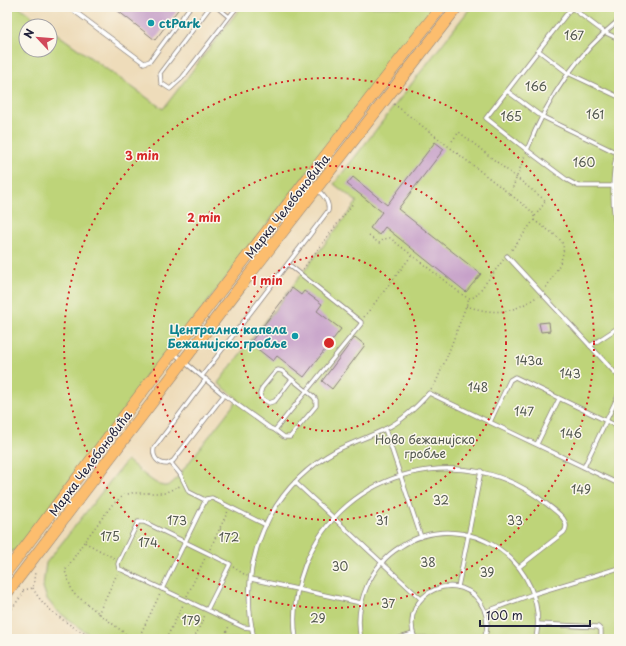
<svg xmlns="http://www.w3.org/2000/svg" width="626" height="646" font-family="'Playpen Sans',sans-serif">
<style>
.green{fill:#bed479;stroke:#707b5a}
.building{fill:#c49dc7}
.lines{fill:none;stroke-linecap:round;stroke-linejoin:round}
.service-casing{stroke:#887f7a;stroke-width:5}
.primary-casing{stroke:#887f7a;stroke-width:12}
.path{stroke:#887f7a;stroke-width:1.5;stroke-dasharray:1 3;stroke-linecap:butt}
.service{stroke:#fff;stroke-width:3.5}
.primary{stroke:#fcbd6e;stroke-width:11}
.ring{fill:none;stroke:#d62828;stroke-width:2;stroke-dasharray:2 4}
.culture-dot{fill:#0f9aa8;stroke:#fbf7ec;stroke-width:1.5}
.labels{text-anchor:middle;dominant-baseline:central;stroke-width:3;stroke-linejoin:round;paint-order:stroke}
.culture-label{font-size:12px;font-weight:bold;fill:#0d838f;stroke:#fbf7ec;text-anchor:start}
.park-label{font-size:12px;fill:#51574e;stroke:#fbf7ec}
.street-label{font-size:12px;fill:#22223b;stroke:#fbf7ec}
.centre{fill:#d62828;stroke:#fbf7ec;stroke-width:2}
.ring-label{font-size:12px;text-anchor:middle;font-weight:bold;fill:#d62828;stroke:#fbf7ec;stroke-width:3;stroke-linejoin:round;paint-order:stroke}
</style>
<rect width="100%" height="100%" fill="#fbf7ec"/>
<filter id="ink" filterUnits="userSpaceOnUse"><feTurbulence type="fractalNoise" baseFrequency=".025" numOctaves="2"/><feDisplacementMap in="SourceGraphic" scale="8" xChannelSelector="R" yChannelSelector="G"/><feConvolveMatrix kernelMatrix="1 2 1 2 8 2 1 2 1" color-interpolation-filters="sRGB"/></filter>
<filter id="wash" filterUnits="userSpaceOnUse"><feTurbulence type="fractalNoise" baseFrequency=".012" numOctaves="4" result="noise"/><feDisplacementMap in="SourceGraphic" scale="16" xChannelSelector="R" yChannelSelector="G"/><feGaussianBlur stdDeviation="0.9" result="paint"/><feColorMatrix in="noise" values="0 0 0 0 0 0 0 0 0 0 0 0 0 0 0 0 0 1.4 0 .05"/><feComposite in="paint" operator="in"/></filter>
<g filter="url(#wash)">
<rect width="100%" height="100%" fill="#eedcba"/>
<g class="green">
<path d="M7 7H19L46 26H26V50H50V29L163 109 241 7H435L18 548 7 554V123L9 121 7 119Z"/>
<path d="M471 7H619V639H97L81 629 56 610 47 599 43 587 44 578 46 563 127 460C135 466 157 488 166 486 172 485 176 479 180 474L238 399 218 383 357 202 334 184Z"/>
</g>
<g id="blocks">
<g class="building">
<path d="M113 7H180L155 40Z"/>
<path d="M435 142 444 149 398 209 481 274 466 292 385 227 379 235 370 228 382 212 347 184 353 177 387 205Z"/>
<path d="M292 288 301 295 304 291 322 304 317 311 341 329 304 377 277 356 273 361 250 343Z"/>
<path d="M549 322 550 331 541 332 539 323Z"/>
<path d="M355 337 365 345 332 389 322 381Z"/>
</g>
</g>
</g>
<g filter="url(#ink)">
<use href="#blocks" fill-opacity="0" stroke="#887f7a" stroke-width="1"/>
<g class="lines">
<defs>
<g id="service">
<path d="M69 7 144 63 150 61 190 7"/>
<path d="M210 7 160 73 161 83 170 89 182 78 237 7"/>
<path d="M217 7 229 17"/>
<path d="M572 8 604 32 619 39"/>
<path d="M539 51 568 73 619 97"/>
<path d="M507 91 541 116 617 153"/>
<path d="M619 143C611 174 611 209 619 240"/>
<path d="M527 150 486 118 572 7"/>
<path d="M613 186H578L567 180 527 150C547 99 577 54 619 20"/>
<path d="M507 256 619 377"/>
<path d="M590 346 619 327"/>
<path d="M175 354 224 395 173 461 167 464C158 464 152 457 154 448L206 379"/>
<path d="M202 376 328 211C331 198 315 188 306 181"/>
<path d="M224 395 270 428 275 430 361 324V322L288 264"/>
<path d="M490 422 510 380 515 377 619 427"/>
<path d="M385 429 421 537"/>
<path d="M275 430 284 437H290L316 406V400L314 397 282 371 278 370 276 371 262 388 260 394 261 398 269 403 275 401 292 379"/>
<path d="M537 444 559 399"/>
<path d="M171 463 180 474 189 492 205 500"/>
<path d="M584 467 619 394"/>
<path d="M295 482 421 599"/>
<path d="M251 579 361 603"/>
<path d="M458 587 481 471"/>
<path d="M162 589 206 499 212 498 266 525"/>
<path d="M207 610 230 564 144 522H138L119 561 118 564 119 569 122 570 243 627 252 628"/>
<path d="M485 612 533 594 619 568"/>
<path d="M538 624 598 627 601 630V639"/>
<path d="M254 639C237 563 268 488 337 450 353 442 369 437 385 429 402 421 416 408 429 393L619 484"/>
<path d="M296 639C292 613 296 589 305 565 343 467 468 438 548 505 555 511 572 521 564 532L519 567"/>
<path d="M361 639C357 621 360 602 367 586 374 570 385 556 400 547 466 504 550 562 536 639"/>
<path d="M397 639 413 634"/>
<path d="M415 639C397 592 463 564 484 609 488 619 488 629 484 639"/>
</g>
<g id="primary">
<path d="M7 571 155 375 441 7"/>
<path d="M7 593 236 292 457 7"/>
</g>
</defs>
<use href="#service" class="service-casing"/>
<use href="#primary" class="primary-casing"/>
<g class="path">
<path d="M394 104 529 209 534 214V220L510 252"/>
<path d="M452 141 459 132 546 201 535 216"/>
<path d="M510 195 525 155"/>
<path d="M534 220C542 227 555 233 561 241 570 253 551 280 545 289"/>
<path d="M369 236 379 243 384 239 390 238 464 296 469 298 475 297 504 259"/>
<path d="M303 269 354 202"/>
<path d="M466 306C496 315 512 314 538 296"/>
<path d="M364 317 412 255"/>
<path d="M431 389 436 382 448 354 469 298"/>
<path d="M220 529 239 538"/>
<path d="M84 542 65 571 73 593 132 639"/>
<path d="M210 549 228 511"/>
<path d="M114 558 84 542 112 505 124 495 132 493H164L180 486"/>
<path d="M233 567 247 576"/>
<path d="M33 588C44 611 72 626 93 639"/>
<path d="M23 590 33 588 35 572"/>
<path d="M187 596 205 558"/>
<path d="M98 614 117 574"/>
<path d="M7 615 22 595 23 590"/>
<path d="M138 639 160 594"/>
<path d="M166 639 183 605"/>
<path d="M194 639 205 615"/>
<path d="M223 639 229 626"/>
</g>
<use href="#service" class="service"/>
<use href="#primary" class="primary"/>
</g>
</g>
<g class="ring">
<circle cx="329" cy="343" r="88"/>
<circle cx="329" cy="343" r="177"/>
<circle cx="329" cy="343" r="265"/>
</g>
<g class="culture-dot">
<circle cx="151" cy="23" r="4"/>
<circle cx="295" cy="336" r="4"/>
</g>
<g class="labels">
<g class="culture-label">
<text x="159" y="23">ctPark</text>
<text x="287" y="329" text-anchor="end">Централна капела<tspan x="287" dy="14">Бежанијско гробље</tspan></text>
</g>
<g class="park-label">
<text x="574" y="35">167</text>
<text x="536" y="86">166</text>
<text x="595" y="114">161</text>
<text x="511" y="116">165</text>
<text x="584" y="162">160</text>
<text x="529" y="360">143a</text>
<text x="570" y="373">143</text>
<text x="478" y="387">148</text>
<text x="524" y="411">147</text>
<text x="571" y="433">146</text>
<text x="425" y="439">Ново бежанијско<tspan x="425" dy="14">гробље</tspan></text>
<text x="581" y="489">149</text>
<text x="441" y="500">32</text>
<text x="177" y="520">173</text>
<text x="382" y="520">31</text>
<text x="515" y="520">33</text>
<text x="110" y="536">175</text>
<text x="229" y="537">172</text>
<text x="148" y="542">174</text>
<text x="428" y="562">38</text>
<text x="340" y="566">30</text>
<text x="487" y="572">39</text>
<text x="388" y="603">37</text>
<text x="318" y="618">29</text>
<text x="191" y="620">179</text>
</g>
<g class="street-label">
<text transform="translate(287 206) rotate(-52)">Марка Челебоновића</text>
<text transform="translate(90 463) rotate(-53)">Марка Челебоновића</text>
</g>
</g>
<circle cx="329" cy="343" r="6" class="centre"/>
<g class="ring-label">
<text x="142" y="160">3 min</text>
<text x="204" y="222">2 min</text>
<text x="267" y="285">1 min</text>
</g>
<rect width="626" height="646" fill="none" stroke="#fbf7ec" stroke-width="24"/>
<g transform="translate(38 38) rotate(296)"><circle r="19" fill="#fbf7ec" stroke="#a4a2a5"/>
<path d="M0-3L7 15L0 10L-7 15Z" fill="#d1495b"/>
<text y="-6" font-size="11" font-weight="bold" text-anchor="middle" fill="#22223b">N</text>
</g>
<path d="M480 620v6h110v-6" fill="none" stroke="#22223b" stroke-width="2"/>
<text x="486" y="620" font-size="12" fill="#22223b" stroke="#fbf7ec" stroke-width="3" paint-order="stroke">100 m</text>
</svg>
